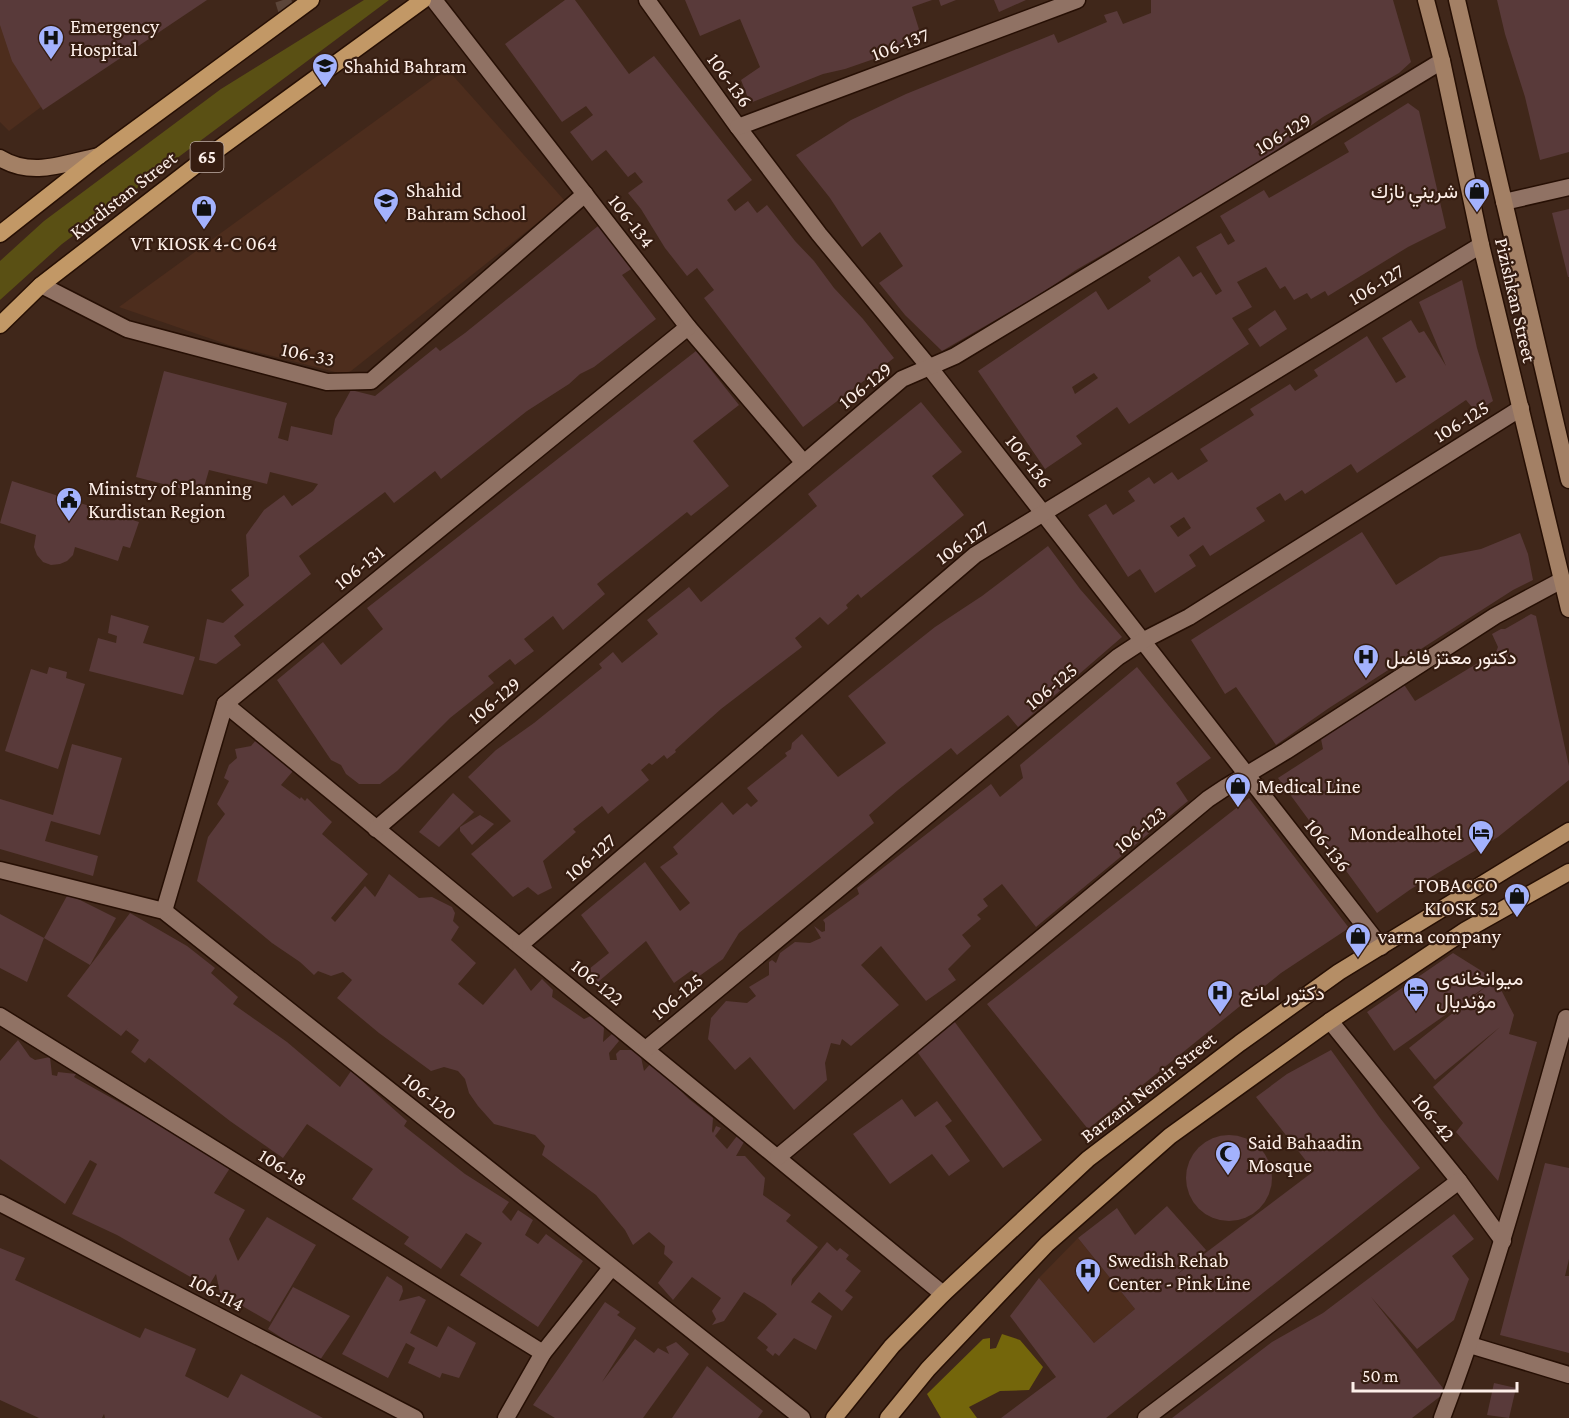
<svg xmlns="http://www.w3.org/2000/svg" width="1569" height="1418" font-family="'Crimson Pro',Vazirmatn,serif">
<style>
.built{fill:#4d2d1d}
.green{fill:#5a5014}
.forest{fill:#74660b}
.building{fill:#593a3a;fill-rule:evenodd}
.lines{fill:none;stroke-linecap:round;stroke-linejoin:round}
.minor-tunnel{stroke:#5c4539;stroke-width:16;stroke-dasharray:16 8;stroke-linecap:butt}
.minor-casing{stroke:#260f04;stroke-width:19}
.secondary-casing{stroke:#260f04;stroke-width:19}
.primary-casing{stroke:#260f04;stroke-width:19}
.trunk-casing{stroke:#260f04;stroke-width:19}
.minor{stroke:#907264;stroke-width:16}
.secondary{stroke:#a38065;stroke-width:16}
.primary{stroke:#b58e66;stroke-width:16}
.trunk{stroke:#c29866;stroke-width:16}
.labels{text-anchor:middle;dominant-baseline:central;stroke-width:4.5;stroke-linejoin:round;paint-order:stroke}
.shield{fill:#361d11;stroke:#c1b0a8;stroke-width:1.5}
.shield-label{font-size:18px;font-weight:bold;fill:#fdefe9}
.poi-label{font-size:20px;fill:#fdefe9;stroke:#361d11;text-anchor:start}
.street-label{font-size:20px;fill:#fdefe9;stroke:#361d11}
</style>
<rect width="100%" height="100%" fill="#40271a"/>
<g class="built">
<path d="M0 0H184L9 131 0 122Z"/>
<path d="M447 69 565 201 351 371 344 373 335 372 229 345 119 307Z"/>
<path d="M1078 1238 1135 1309 1094 1343 1039 1278Z"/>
</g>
<path class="green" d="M364 0H389L62 244 0 300V261L44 221 221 89Z"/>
<path class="forest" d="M1002 1334 1020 1340 1043 1367 1029 1390 1000 1391 969 1407 977 1418H941L927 1394 983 1339 990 1338V1349L996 1348Z"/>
<g class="building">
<path d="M0 0H207L43 110 12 61 0 25Z"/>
<path d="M565 0H575L629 74 654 56 752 180 727 200 735 211 748 201 757 213 767 205 795 241 814 261 834 288 863 319 894 358 803 427 704 298 714 290 697 268 687 276 665 248 641 209 628 193 643 182 635 172 628 177 606 150 592 161 570 132 593 115 586 106 562 122 505 44Z"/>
<path d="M685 0H932L912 7 923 42 845 69 823 74 750 103 741 80 760 67 740 19 700 36Z"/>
<path d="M939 0H956L941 6Z"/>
<path d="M994 0H1026L999 12Z"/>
<path d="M1151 0H1393L1411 62 1399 73 1323 117 1244 173 1076 270 1039 295 942 351 905 315 879 283 903 266 880 232 862 247 830 198 796 155 851 120 906 94 1054 34 1058 43 1107 22 1104 15 1117 11 1123 24 1151 13Z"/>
<path d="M1497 0H1569V152L1540 160 1525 97 1505 34Z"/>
<path d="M1408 103 1419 111 1446 228 1408 247 1328 296 1325 291 1311 299 1307 293 1294 300 1285 286 1280 289 1266 267 1237 282 1252 307 1232 318 1249 344 1129 424 1117 407 1076 436 1082 444 1045 469 978 371 1096 291 1108 310 1151 281 1148 277 1179 256 1193 277 1201 272 1216 295 1222 291 1196 247 1221 233 1228 245 1235 241 1220 216 1264 190 1269 198 1349 152 1344 143ZM1094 373 1098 378 1075 394 1072 387Z"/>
<path d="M1569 209V277H1568L1552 213Z"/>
<path d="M598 226 636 266 622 275 656 319 594 367 580 374 569 384 527 411 441 479 435 471 394 503 385 492 299 556 311 574 234 636 241 645 216 664 199 660 207 619 223 623 244 605 231 590 249 576 246 535 264 510 284 495 292 506 313 491 318 484 270 472 267 484 209 470 202 494 136 477 164 371 287 403 278 438 288 441 291 426 332 435 335 419 351 390 375 396 436 347 440 351 465 333Z"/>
<path d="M1462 280 1477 348 1493 401 1476 412 1466 400 1357 473 1351 464 1305 494 1302 490 1285 501 1280 493 1256 508 1265 521 1210 556 1203 545 1189 555 1196 566 1155 593 1140 569 1128 577 1088 515 1106 504 1113 515 1135 501 1128 491 1149 477 1154 484 1172 472 1178 480 1208 461 1200 449 1254 415 1250 409 1290 384 1295 391 1318 376 1314 370 1367 336 1396 383 1406 377 1382 338 1411 320 1419 333 1424 331 1446 366 1419 302ZM1184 517 1191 528 1178 537 1170 526Z"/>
<path d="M1275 310 1287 329 1260 347 1248 329Z"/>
<path d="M696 351 739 405 693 441 729 486 691 516 687 512 597 584 605 594 563 630 553 616 524 639 534 651 515 665 510 659 488 676 494 683 450 718 397 771 380 784H359L346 774 341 765 331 760 277 680 323 642 341 665 383 629 367 608Z"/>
<path d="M921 402 962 452 932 476 964 515 861 598 858 594 846 605 848 608 828 625 820 617 795 638 802 647 721 709 675 750 676 752 667 759 664 755 652 765 649 763 641 770 649 780 608 814 602 806 573 829 576 832 543 861 552 888 538 895 528 887 513 897 471 854 511 821 468 777 496 750 534 723 602 668 599 664 613 652 622 663 658 634 647 620 689 587 701 602 779 538 817 506 808 494Z"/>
<path d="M12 481 139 522 130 548 123 546 118 561 75 547 73 555 67 561 60 564 51 565 43 562 37 555 34 547 36 535 0 523Z"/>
<path d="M1362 532 1396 585 1440 557 1481 549 1520 533 1528 554 1533 580 1513 590 1329 708 1276 745 1236 687 1225 694 1191 640Z"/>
<path d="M1048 546 1080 589 1122 637 1018 727 1008 715 957 755 951 748 898 790 869 815 874 823 739 933 723 959 698 977 692 970 674 983 646 941 598 982 589 969 609 953 581 915 645 862 680 911 690 903 660 867 678 854 673 847 722 802 733 815 747 803 751 807 758 801 747 788 787 756 785 753 791 749 792 743 802 734 838 777 886 743 848 696 935 627 982 596Z"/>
<path d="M1531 614 1536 616 1569 766V780L1498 837 1411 889 1377 913 1278 778 1323 749 1321 739 1403 683 1415 701 1496 652 1498 647 1492 634 1501 629H1505Z"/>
<path d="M111 615 149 626 143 643 195 657 183 695 89 671 98 638 116 643 117 636 108 633Z"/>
<path d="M49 667 67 672 66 678 85 684 58 769 5 751 31 669 47 674Z"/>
<path d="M1137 667 1211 758 1176 783 1188 801 1036 927 1002 884 983 899 988 906 977 915 981 919 962 935 971 946 948 969 956 980 926 1001 881 946 861 965 899 1005 851 1046 842 1039 840 1045 831 1043 825 1063 827 1080 794 1110 750 1057 735 1070 708 1039 711 1018 726 1001 747 1003 756 996 749 987 769 975V962L772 960 776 963 780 953 795 942 810 943 821 938 814 926 822 932 825 931V923L823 920 859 894 857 888 991 784 1000 797 1023 778 1020 765Z"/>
<path d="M256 740 293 771 281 785 300 799 301 797 305 801 307 798 332 822 322 834 368 874 331 918 335 922 365 886 375 897 389 874 419 898 432 897 452 907 455 913 453 921 459 927 451 940 476 963 458 984 483 1005 515 968 531 991 542 979 553 990 552 997 584 1019 593 1015 602 1024 604 1028 603 1042 613 1033 619 1041 609 1053 610 1060H617L616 1054 620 1050H634L641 1057 644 1071 652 1062 689 1099 713 1118 712 1131 713 1133 716 1126 721 1128 715 1136 727 1149 737 1136 744 1142 736 1156H745L765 1178 763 1195 791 1215 786 1221 818 1247 792 1279 791 1286 827 1242 837 1251 840 1248 849 1255 846 1259 861 1271 845 1291 853 1297 842 1311 819 1292 811 1302 832 1316 816 1350 794 1338 779 1356 775 1353 773 1356 766 1350 768 1347 757 1338 777 1314 764 1304 744 1292 724 1321 712 1325 716 1319 712 1311 721 1298 692 1277 673 1300 658 1283 673 1262 664 1254 665 1246 655 1237 649 1232 633 1245 625 1230 596 1195 542 1155 545 1146 535 1135 494 1124 478 1106 469 1093 465 1079 458 1071 444 1067 431 1071 379 1033 337 998 352 980 343 972 331 976 318 971 314 975 300 962 272 943 197 881 208 837 225 814 217 804 229 781 224 778 229 765 237 758 235 749 251 746Z"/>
<path d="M72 744 122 758 100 835 51 821 45 841 98 856 93 876 0 849V799L53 815Z"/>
<path d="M453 793 474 812 439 847 419 832Z"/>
<path d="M1249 798 1349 928 1281 973 1088 1129 987 1004Z"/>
<path d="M480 815 494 824 472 845 460 831V827Z"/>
<path d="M68 894 116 918 90 965 44 938 27 982 0 968V914L44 938Z"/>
<path d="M130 913 187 946 215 968 211 973 238 997 233 1004 287 1042 340 1087 351 1071 407 1121 404 1126 465 1174 509 1202 502 1212 511 1221 518 1210 533 1220 525 1235 538 1244 546 1234 583 1261 538 1327 460 1275 482 1243 466 1233 441 1269 404 1244 409 1237 352 1199 373 1169 307 1124 283 1158 230 1121 149 1058 145 1063 131 1052 139 1040 126 1030 132 1023 121 1036 67 996Z"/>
<path d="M1453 953 1496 980 1514 1015 1509 1034 1537 1042 1498 1181 1456 1132 1463 1123 1433 1087 1500 1027 1435 1080 1409 1048 1488 985 1394 1051 1367 1012Z"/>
<path d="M954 1021 1042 1140 1003 1168 915 1049Z"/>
<path d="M18 1040 30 1057 35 1060 50 1057 52 1075 57 1076 58 1072 76 1074 74 1077 176 1134 230 1168 214 1193 245 1210 229 1239 238 1261 267 1217 316 1245 270 1322 220 1293 216 1274 208 1287 117 1235 72 1214 97 1164 90 1160 65 1204 0 1159V1061Z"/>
<path d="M1331 1050 1380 1118 1420 1168 1106 1418H1001L1056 1377 1010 1316 1039 1278 1094 1343 1135 1309 1078 1238 1117 1208 1135 1235 1167 1206 1206 1250 1175 1276 1314 1171 1256 1097 1287 1074Z"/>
<path d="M902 1099 915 1117 937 1101 952 1121 945 1126 970 1161 949 1176 932 1154 890 1184 853 1134Z"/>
<circle cx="1229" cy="1178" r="43"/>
<path d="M1545 1163 1569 1168V1259L1565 1276H1569V1353L1500 1335Z"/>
<path d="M1454 1214 1474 1239 1452 1256 1469 1279 1454 1320 1417 1349 1371 1297 1446 1392 1412 1418H1172L1272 1342 1323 1313Z"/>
<path d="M0 1248 25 1258 15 1280 140 1338 145 1328 196 1349 185 1376 228 1398 241 1374 323 1418H105L104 1414 102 1418H39L0 1400Z"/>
<path d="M387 1276 402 1286 403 1291 399 1301 419 1296 426 1300 410 1333 437 1347 448 1326 476 1343 459 1378 442 1373 440 1378 408 1363 415 1348 406 1343 388 1378 342 1354Z"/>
<path d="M293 1287 350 1316 320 1360 302 1351 268 1329Z"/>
<path d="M605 1302 620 1312 617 1315 636 1328 602 1382 635 1339 654 1353 658 1348 669 1354 666 1347 676 1342 689 1354 643 1418H555L533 1405Z"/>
<path d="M707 1366 763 1411 758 1418H672Z"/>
<path d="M1494 1383 1516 1388 1509 1418 1487 1415Z"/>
</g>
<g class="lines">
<path class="minor-tunnel" d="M283 0 288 16"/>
<defs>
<g id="minor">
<path d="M434 0 688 327 804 463"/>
<path d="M647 0 738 127 819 234 930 368 1381 947"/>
<path d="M738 127 1077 0"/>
<path d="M1504 202 1569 187"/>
<path d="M41 285 127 329 327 382 371 381 585 194"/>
<path d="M225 704 943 1294"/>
<path d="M376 829 902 379 955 356 1442 61"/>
<path d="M0 870 164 911 802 1418"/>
<path d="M164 911 225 704 688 327"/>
<path d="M520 945 975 555 1481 245"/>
<path d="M0 1016 543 1353"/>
<path d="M1330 1021 1459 1181 1503 1241"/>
<path d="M646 1049 1118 657 1144 640 1189 617 1521 408"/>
<path d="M778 1157 1208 799 1226 787 1286 751 1495 616 1562 580"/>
<path d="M0 1203 415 1418"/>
<path d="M1470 1345 1569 1375"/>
<path d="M506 1418 543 1353 611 1268"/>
<path d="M1146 1418 1459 1181"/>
<path d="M1442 1418C1492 1287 1528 1152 1566 1018"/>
</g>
<g id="secondary">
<path d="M1426 0 1442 61 1481 245 1569 609"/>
<path d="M1457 0 1569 480"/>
<path d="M0 158C33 178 64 163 99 156"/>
</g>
<g id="primary">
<path d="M834 1418 892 1346 943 1294 1088 1159 1240 1043 1339 972 1569 831"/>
<path d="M888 1418 928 1369 1047 1244 1170 1136 1330 1021 1466 930 1569 872"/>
</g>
<g id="trunk">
<path d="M0 234 99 156 311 0"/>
<path d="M0 325 41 285 195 166 423 0"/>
</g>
</defs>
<use href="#minor" class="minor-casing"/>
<use href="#secondary" class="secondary-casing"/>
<use href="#primary" class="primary-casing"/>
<use href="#trunk" class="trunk-casing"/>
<use href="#minor" class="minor"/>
<use href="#secondary" class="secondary"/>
<use href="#primary" class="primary"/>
<use href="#trunk" class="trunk"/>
</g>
<defs>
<symbol id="hospital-pin" viewBox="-11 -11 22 30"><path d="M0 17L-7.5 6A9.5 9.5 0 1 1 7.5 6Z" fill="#a3b2fd" stroke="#361d11"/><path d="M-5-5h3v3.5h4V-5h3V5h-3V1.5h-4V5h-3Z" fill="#111"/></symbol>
<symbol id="school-pin" viewBox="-11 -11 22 30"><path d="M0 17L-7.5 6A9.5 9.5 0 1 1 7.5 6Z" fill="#a3b2fd" stroke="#361d11"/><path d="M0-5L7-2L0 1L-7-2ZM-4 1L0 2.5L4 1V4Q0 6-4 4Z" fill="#111"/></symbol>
<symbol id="shop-pin" viewBox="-11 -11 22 30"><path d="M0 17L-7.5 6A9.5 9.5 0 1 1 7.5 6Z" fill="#a3b2fd" stroke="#361d11"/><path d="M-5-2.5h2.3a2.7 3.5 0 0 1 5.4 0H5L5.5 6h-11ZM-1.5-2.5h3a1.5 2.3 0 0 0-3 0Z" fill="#111"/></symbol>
<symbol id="civic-pin" viewBox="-11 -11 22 30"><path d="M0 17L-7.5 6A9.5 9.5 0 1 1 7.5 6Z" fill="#a3b2fd" stroke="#361d11"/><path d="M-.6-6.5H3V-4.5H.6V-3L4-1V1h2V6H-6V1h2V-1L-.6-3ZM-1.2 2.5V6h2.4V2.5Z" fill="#111"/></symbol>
<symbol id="hotel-pin" viewBox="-11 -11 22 30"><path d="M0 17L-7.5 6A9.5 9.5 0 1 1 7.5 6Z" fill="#a3b2fd" stroke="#361d11"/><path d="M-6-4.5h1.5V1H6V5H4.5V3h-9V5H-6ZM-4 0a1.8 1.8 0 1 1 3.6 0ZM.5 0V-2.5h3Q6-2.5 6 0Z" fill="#111"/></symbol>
<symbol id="mosque-pin" viewBox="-11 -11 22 30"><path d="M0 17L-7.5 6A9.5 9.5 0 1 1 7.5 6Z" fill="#a3b2fd" stroke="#361d11"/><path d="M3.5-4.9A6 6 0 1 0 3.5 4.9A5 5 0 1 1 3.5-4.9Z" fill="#111"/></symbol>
</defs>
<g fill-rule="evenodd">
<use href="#hospital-pin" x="36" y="23" width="30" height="40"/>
<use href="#school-pin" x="310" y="51" width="30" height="40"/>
<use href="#shop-pin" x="1462" y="176" width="30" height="40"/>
<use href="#school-pin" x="371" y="186" width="30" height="40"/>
<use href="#shop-pin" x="189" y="193" width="30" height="40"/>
<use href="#civic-pin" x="54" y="485" width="30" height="40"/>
<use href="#hospital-pin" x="1351" y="642" width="30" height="40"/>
<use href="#shop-pin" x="1223" y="771" width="30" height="40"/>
<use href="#hotel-pin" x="1466" y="818" width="30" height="40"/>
<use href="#shop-pin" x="1502" y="881" width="30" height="40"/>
<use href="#shop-pin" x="1343" y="921" width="30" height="40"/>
<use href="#hotel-pin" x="1401" y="975" width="30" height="40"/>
<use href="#hospital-pin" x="1205" y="978" width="30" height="40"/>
<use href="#mosque-pin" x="1213" y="1139" width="30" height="40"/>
<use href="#hospital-pin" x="1073" y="1256" width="30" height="40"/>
</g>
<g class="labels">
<rect class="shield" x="190.5" y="142" width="33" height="30" rx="4.5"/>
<g class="shield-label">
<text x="207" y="157">65</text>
</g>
<g class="poi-label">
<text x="70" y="26">Emergency<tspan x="70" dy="23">Hospital</tspan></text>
<text x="344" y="66">Shahid Bahram</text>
<text x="406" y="190">Shahid<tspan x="406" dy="23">Bahram School</tspan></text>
<text x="1458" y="191" text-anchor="end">شريني نازك</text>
<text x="204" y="243" text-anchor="middle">VT KIOSK 4-C 064</text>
<text x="88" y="488">Ministry of Planning<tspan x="88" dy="23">Kurdistan Region</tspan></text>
<text x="1386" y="657">دكتور معتز فاضل</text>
<text x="1258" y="786">Medical Line</text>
<text x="1462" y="833" text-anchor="end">Mondealhotel</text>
<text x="1498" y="885" text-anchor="end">TOBACCO<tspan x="1498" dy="23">KIOSK 52</tspan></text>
<text x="1378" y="936">varna company</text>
<text x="1436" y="978">میوانخانەی<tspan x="1436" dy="23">مۆندیال</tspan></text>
<text x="1240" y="993">دكتور امانج</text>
<text x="1248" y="1142">Said Bahaadin<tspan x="1248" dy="23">Mosque</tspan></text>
<text x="1108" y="1260">Swedish Rehab<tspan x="1108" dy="23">Center - Pink Line</tspan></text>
</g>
<g class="street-label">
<text transform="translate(900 44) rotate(-21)">106-137</text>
<text transform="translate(730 80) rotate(54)">106-136</text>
<text transform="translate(1283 133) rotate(-31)">106-129</text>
<text transform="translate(123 195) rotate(-38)">Kurdistan Street</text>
<text transform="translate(632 221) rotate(52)">106-134</text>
<text transform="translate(1376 284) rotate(-31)">106-127</text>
<text transform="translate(1516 300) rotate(77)">Pizishkan Street</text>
<text transform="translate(308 354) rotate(12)">106-33</text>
<text transform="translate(865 385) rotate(-39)">106-129</text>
<text transform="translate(1461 421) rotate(-32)">106-125</text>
<text transform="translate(1029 461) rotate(52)">106-136</text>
<text transform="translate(962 542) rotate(-36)">106-127</text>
<text transform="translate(359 567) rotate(-39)">106-131</text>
<text transform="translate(1051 686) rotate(-40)">106-125</text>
<text transform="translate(494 700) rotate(-40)">106-129</text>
<text transform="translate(1140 829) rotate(-40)">106-123</text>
<text transform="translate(1328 845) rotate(52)">106-136</text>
<text transform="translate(590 857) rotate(-41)">106-127</text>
<text transform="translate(598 982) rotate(39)">106-122</text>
<text transform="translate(677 996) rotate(-40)">106-125</text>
<text transform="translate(1148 1087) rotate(-38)">Barzani Nemir Street</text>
<text transform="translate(430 1096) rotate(39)">106-120</text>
<text transform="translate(1434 1117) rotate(51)">106-42</text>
<text transform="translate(283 1167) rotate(32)">106-18</text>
<text transform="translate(217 1292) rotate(27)">106-114</text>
</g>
</g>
<path d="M1353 1382v9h164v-9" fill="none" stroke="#fdefe9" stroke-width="3"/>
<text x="1362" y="1382" font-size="18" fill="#fdefe9" stroke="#361d11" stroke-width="4.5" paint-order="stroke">50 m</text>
</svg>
